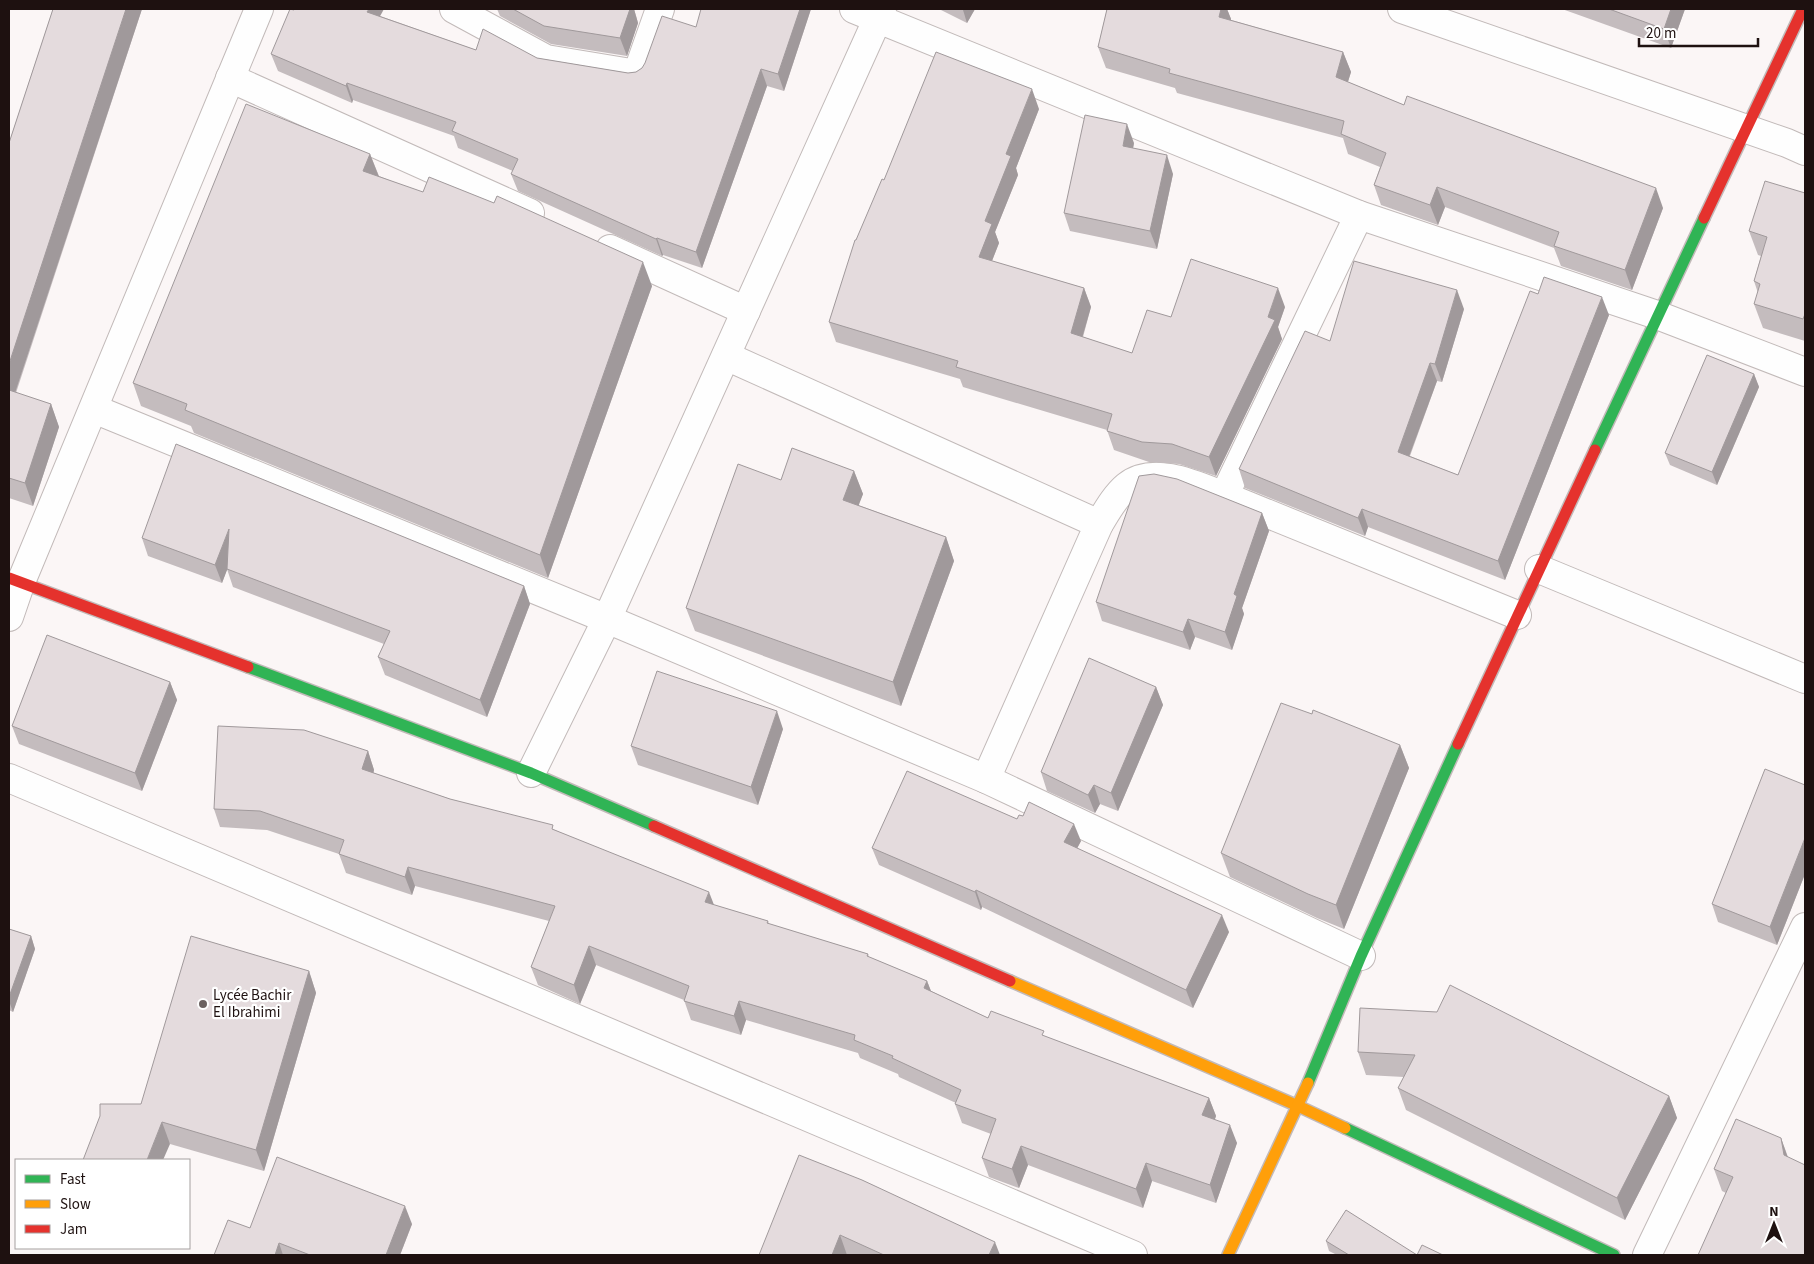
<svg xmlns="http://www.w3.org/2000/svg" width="1814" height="1264" font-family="'Source Sans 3',sans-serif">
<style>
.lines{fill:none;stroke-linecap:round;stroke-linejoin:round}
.street-casing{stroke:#c2bab9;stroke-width:30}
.fast-casing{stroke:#c2bab9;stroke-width:14}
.slow-casing{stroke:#c2bab9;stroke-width:14}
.jam-casing{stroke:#c2bab9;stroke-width:14}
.street{stroke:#fefefe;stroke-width:28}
.fast{stroke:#30b455;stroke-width:11}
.slow{stroke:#ff9f0a;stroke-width:11}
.jam{stroke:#e5322d;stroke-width:11}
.wall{fill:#c4bcbe}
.shaded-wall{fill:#a0999b}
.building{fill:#e4dbdd;stroke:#a0999b}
.poi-dot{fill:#6b6160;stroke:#fff;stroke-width:2}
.labels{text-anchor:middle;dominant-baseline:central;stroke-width:4.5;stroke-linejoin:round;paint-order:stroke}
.poi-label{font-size:15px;fill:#1e1110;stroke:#fff;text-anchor:start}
</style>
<rect width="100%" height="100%" fill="#fbf6f6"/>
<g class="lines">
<defs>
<g id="street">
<path d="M454 9 546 59 637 74 660 9"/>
<path d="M854 9 1359 215 1657 315 1805 372"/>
<path d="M1402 9 1787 143 1805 151"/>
<path d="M230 78 530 213"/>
<path d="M610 249 746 311"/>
<path d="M726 356 1099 524 986 779"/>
<path d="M94 409 607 619 986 779 1361 956"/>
<path d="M1224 496 1359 215"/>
<path d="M1099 524C1107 511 1115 496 1127 486 1154 465 1196 485 1224 496L1517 615"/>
<path d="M1539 569 1805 679"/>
<path d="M9 617 21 582 259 9"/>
<path d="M531 773 607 619 882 9"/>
<path d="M9 778 1133 1255"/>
<path d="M1647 1255 1805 927"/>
</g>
<g id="fast">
<path d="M1595 450 1704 218"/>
<path d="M248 667 531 773 654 826"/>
<path d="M1308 1083 1361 956 1458 744"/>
<path d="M1345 1128 1614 1255"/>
</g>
<g id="slow">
<path d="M1010 981 1298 1106 1345 1128"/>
<path d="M1228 1255 1308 1083"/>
</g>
<g id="jam">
<path d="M1704 218 1803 9"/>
<path d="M9 578 248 667"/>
<path d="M1458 744 1595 450"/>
<path d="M654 826 1010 981"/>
</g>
</defs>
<use href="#street" class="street-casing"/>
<use href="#fast" class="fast-casing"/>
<use href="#slow" class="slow-casing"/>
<use href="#jam" class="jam-casing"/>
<use href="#street" class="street"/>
<use href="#fast" class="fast"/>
<use href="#slow" class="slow"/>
<use href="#jam" class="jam"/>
</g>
<g class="wall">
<path d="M53 9H142L16 393 51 404 59 427 33 506 9 498V143Z"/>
<path d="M497 9H634L638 23 627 56 551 44 500 16Z"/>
<path d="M811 9 784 91 767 86 702 268 663 255 662 256 518 191 511 174 513 171 458 148 454 136 353 100 352 103 278 71 271 54 294 10 380 16 476 50 537 58 628 73 636 72 642 68 696 27Z"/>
<path d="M939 9H975L967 23Z"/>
<path d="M1107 9H1227L1231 19V20L1343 52 1351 72 1348 82 1404 105 1663 208 1632 290 1561 266 1554 248 1445 207 1438 225 1381 205 1374 185 1380 167 1348 154 1343 138 1177 93 1175 88 1106 68 1098 47Z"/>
<path d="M1562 9H1685L1671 48Z"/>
<path d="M1039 109 1016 168 1018 175 995 232 999 243 992 261 1084 288 1091 307 1083 337 1132 353 1171 317 1285 307 1278 327 1282 339 1216 476 1179 464 1149 462 1114 450 1107 430 963 387 960 379 836 342 829 322 856 240 884 180Z"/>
<path d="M1134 143 1133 148 1173 174 1157 249 1070 231 1064 213Z"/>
<path d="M370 154 379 176 652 286 548 578 194 433 191 426 141 406 133 383Z"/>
<path d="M1805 193V341L1763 328 1754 304 1758 293 1754 281 1761 256 1758 255 1749 231Z"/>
<path d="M1538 294 1609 315 1505 580 1368 527 1365 536 1245 488 1239 469 1330 341 1464 309 1442 382 1437 381 1410 456 1458 475Z"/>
<path d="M1754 374 1759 387 1717 485 1670 465 1665 453Z"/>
<path d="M854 471 863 494 858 505 946 537 954 561 901 706 695 631 686 608 781 480Z"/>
<path d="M1262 513 1269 531 1242 608 1244 614 1232 650 1195 637 1190 650 1102 621 1096 602Z"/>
<path d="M142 538 524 586 530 604 487 717 385 675 378 657 384 644 233 587 227 569 222 583 148 556Z"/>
<path d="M170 682 177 700 142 791 19 744 12 726Z"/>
<path d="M1156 687 1163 705 1118 811 1100 804 1095 813 1047 791 1041 772Z"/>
<path d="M783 729 758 805 638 765 631 746Z"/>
<path d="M1400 745 1409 768 1344 929 1317 918 1230 877 1221 853Z"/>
<path d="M368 751 374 770V773L450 799 555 830 714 905 768 921 769 924 868 954 869 957 927 981 931 991 988 1018 1046 1037 1209 1098 1216 1116 1215 1119 1237 1143 1216 1203 1152 1181 1143 1208 1028 1165 1019 1188 989 1177 982 1158 991 1134 962 1123 955 1104 956 1103 899 1077 898 1074 860 1058 858 1053 746 1020 741 1035 691 1020 684 1000 596 965 580 1004 538 985 531 967 549 921 415 886 412 895 346 873 339 854 267 830 220 827 214 809Z"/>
<path d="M1805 785V874L1777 945 1718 922 1712 904Z"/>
<path d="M1017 819 1081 841 1077 848 1229 932 1193 1008 982 907 981 910 879 865 872 848Z"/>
<path d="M9 929 31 936 35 949 13 1012 9 1010Z"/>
<path d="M309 971 316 993 264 1171 170 1144 141 1104Z"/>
<path d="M1437 1012 1669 1096 1677 1118 1625 1220 1406 1110 1398 1088 1404 1077 1366 1075 1358 1052Z"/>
<path d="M1781 1138 1788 1157 1726 1193 1722 1191 1714 1169Z"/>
<path d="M862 1180 1000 1255H759Z"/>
<path d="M412 1224 400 1255H214L250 1228Z"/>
<path d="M1326 1241 1417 1255H1443H1337L1329 1251Z"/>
</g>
<g class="shaded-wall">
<path d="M126 9H142L9 411V364Z"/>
<path d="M369 9H384L373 29 367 12Z"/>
<path d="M625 9H634L638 23 627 56 620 38Z"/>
<path d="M800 9H811L784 91 778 74Z"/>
<path d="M963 9H975L967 23 963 10Z"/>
<path d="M1221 9H1227L1231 19 1226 37 1219 17Z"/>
<path d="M1671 9H1685L1671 48 1664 29Z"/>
<path d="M1343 52 1351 72 1343 97 1336 77Z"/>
<path d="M761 69 767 86 702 268 696 252Z"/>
<path d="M347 83 353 100 352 103 346 86Z"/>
<path d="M1032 89 1039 109 1016 168 1018 175 995 232 999 243 986 276 979 257 985 221 1006 154Z"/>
<path d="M1127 124 1134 143 1130 164 1123 146Z"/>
<path d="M370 154 379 177 363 171Z"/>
<path d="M1167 155 1173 174 1157 249 1150 231Z"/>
<path d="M1437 187 1445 207 1438 225 1430 205Z"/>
<path d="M1656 188 1663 208 1632 290 1625 270Z"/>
<path d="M657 238 663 255 662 256 656 239Z"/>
<path d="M643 262 652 286 548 578 540 555Z"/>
<path d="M1084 288 1091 307 1078 352 1071 333Z"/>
<path d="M1278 288 1285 307 1278 327 1282 339 1216 476 1209 457 1268 317Z"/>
<path d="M1457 290 1464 309 1442 382 1435 364Z"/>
<path d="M1602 297 1609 315 1505 580 1498 561Z"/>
<path d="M1430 363 1437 381 1404 470 1398 452Z"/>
<path d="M1754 374 1759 387 1717 485 1712 472Z"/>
<path d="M51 404 59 427 33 506 25 483Z"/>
<path d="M854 471 863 494 852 523 843 500Z"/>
<path d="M1362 509 1368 527 1365 536 1358 518Z"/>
<path d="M1262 513 1269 531 1242 608 1244 614 1232 650 1225 632 1234 594Z"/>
<path d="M229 529 236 547 222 583 215 565Z"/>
<path d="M946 537 954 561 901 706 893 682Z"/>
<path d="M524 586 530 604 487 717 480 700Z"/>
<path d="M1188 619 1195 637 1190 650 1183 632Z"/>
<path d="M170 682 177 700 142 791 135 773Z"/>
<path d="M1156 687 1163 705 1118 811 1111 793Z"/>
<path d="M777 711 783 729 758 805 751 787Z"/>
<path d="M1400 745 1409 768 1344 929 1336 905Z"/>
<path d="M368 751 374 770 368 787 362 769Z"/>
<path d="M1094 785 1100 804 1095 813 1088 795Z"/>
<path d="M1074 824 1081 841 1071 860 1064 842Z"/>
<path d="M1805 838V874L1777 945 1770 927Z"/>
<path d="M408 867 415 886 412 895 405 877Z"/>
<path d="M976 890 982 907 981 910 975 892Z"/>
<path d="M709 892 716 910 705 902Z"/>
<path d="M1222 915 1229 932 1193 1008 1186 990Z"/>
<path d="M31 936 35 949 13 1012 9 1001V997Z"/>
<path d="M589 946 596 965 580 1004 574 985Z"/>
<path d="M309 971 316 993 264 1171 256 1150Z"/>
<path d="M927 981 934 999 924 988Z"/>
<path d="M739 1001 746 1020 741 1035 734 1016Z"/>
<path d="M1669 1096 1677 1118 1625 1220 1617 1198Z"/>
<path d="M1209 1098 1216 1116 1209 1134 1202 1115Z"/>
<path d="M162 1122 170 1144 163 1160H147Z"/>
<path d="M1230 1125 1237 1143 1216 1203 1210 1185Z"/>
<path d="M1781 1138 1789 1161 1784 1155Z"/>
<path d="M1021 1146 1028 1165 1019 1188 1012 1169Z"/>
<path d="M1146 1163 1152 1181 1143 1208 1136 1189Z"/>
<path d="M405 1206 412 1224 400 1255H386Z"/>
<path d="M840 1235 847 1255H832Z"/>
<path d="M995 1242 1000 1255H989Z"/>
<path d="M279 1243 283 1255H275Z"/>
</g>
<g class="building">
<path d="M53 9H126L9 364V143Z"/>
<path d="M290 9 294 10 295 9H369L367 12 476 50 483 29 537 58 628 73 636 72 642 68 645 63 662 16 696 27 701 9H800L778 74 761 69 696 252 657 238 656 239 511 174 518 159 452 131 456 122 347 83 346 86 271 54Z"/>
<path d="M513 9H630L620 38 544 26Z"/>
<path d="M1107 9H1221L1219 17 1343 52 1336 77 1404 105 1407 96 1656 188 1625 270 1554 246 1559 232 1437 187 1430 205 1374 185 1386 153 1341 134 1344 121 1169 73 1170 69 1098 47Z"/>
<path d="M1609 9H1671L1664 29Z"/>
<path d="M936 52 1032 89 1006 154 1011 156 985 221 992 224 979 257 1084 288 1071 333 1132 353 1147 310 1171 317 1191 259 1278 288 1268 317 1275 320 1209 457 1172 444 1142 442 1107 431 1112 414 956 367 958 361 829 322 855 240H856L882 179 884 180Z"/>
<path d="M246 104 370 154 363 171 423 192 429 177 494 203 497 196 643 262 540 555 185 410 187 404 133 383Z"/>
<path d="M1085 115 1127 124 1123 146 1167 155 1150 231 1064 213Z"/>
<path d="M1765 181 1805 193V314L1803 319 1754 304 1760 284 1754 281 1767 237 1749 231Z"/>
<path d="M1354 261 1457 290 1435 364 1430 363 1398 452 1458 475 1530 291 1538 294 1544 277 1602 297 1498 561 1362 509 1358 518 1239 469 1305 331 1330 341Z"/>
<path d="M1707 355 1754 374 1712 472 1665 453Z"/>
<path d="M9 390 51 404 25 483 9 478Z"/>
<path d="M176 444 524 586 480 700 378 657 390 631 227 569 229 529 215 565 142 538Z"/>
<path d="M792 448 854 471 843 500 946 537 893 682 686 608 738 464 781 480Z"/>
<path d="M1154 474 1177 479 1262 513 1234 594 1237 596 1225 632 1188 619 1183 632 1096 602 1139 476Z"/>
<path d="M47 635 170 682 135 773 12 726Z"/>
<path d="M1089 658 1156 687 1111 793 1094 785 1088 795 1041 772Z"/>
<path d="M657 671 777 711 751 787 631 746Z"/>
<path d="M1281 703 1312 714 1313 710 1400 745 1336 905 1308 894 1221 853Z"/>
<path d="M218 726 304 730 368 751 362 769 450 799 553 825 552 829 709 892 705 902 768 921 767 923 868 954 867 956 927 981 924 988 988 1018 991 1011 1044 1031 1042 1035 1209 1098 1202 1115 1230 1125 1210 1185 1146 1163 1136 1189 1021 1146 1012 1169 982 1158 996 1119 955 1104 961 1090 892 1058 893 1056 854 1040 855 1035 739 1001 734 1016 684 1001 689 986 589 946 574 985 531 967 555 906 408 867 405 877 339 854 344 840 260 811 214 809Z"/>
<path d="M1765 769 1805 785V838L1770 927 1712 904Z"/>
<path d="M907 771 1017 819 1019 815 1023 816 1029 802 1074 824 1064 842 1222 915 1186 990 976 890 975 892 872 848Z"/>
<path d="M9 929 31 936 9 997Z"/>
<path d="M191 936 309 971 256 1150 162 1122 147 1160H83L100 1116V1104H141Z"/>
<path d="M1450 985 1669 1096 1617 1198 1398 1088 1415 1055 1358 1052 1360 1008 1437 1012Z"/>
<path d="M1736 1119 1781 1138 1784 1155 1805 1165V1255H1698L1733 1177 1714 1169Z"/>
<path d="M799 1155 862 1180 995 1242 989 1255H884L840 1235 832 1255H759Z"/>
<path d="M277 1157 405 1206 386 1255H310L279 1243 275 1255H214L228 1220 250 1228Z"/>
<path d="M1346 1210 1417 1255 1422 1245 1443 1255H1349L1326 1241Z"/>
</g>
<circle class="poi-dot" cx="203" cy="1004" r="5"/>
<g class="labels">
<g class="poi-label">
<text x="213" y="995">Lycée Bachir<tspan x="213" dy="17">El Ibrahimi</tspan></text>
</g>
</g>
<rect width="1814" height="1264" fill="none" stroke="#1e1110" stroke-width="20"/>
<rect x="15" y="1159" width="175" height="90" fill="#ffffff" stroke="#a5a09f"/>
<rect x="25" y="1175" width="25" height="8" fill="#30b455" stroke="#a5a09f"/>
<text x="60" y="1184" font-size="15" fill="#1e1110">Fast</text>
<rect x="25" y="1200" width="25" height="8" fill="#ff9f0a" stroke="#a5a09f"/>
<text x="60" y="1209" font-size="15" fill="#1e1110">Slow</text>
<rect x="25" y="1225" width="25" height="8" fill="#e5322d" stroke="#a5a09f"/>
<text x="60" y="1234" font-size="15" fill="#1e1110">Jam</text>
<g transform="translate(1774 1224)" stroke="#ffffff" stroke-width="4" paint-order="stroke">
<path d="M0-4L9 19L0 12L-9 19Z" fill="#1e1110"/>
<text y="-8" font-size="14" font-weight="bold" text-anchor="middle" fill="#1e1110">N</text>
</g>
<path d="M1639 38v8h119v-8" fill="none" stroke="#1e1110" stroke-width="2.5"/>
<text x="1646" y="38" font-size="15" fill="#1e1110" stroke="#ffffff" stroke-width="4" paint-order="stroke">20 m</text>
</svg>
